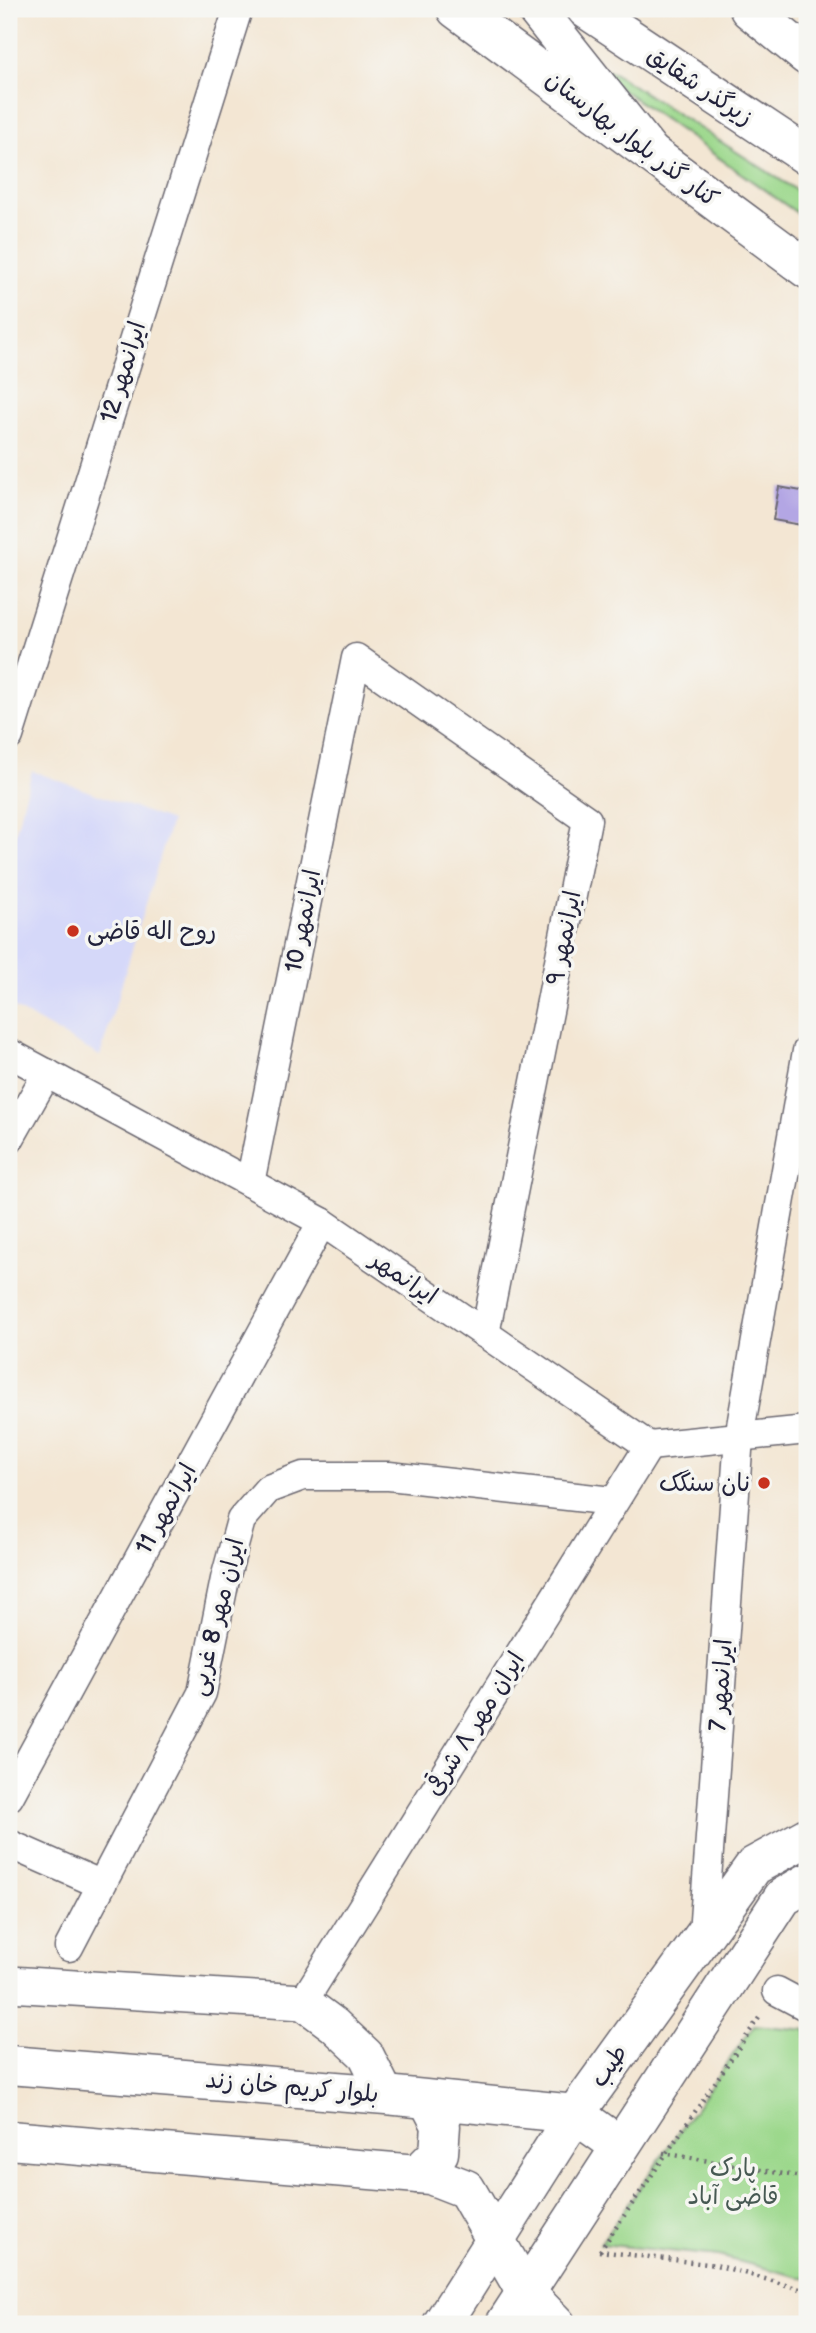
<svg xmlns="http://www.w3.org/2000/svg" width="816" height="2333" font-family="'Balsamiq Sans','Playpen Sans Arabic',sans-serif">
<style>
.built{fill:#d5d8f9}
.green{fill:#9cd88c;stroke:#5f7d64;stroke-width:2}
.building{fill:#b3a6e4}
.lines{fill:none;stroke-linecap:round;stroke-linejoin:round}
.minor-casing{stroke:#6b6770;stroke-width:31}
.tertiary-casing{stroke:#6b6770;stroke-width:38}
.secondary-casing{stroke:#6b6770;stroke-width:41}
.primary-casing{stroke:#6b6770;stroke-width:41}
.path{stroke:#6b6770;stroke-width:4.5;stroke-dasharray:2 5;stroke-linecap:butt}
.minor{stroke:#fff;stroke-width:28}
.tertiary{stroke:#fff;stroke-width:35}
.secondary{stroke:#fff;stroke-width:38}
.primary{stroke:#fff;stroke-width:38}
.poi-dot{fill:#c8321e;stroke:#f6f6f2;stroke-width:2.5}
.labels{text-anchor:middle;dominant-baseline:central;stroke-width:7;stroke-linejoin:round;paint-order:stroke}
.street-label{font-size:24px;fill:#22223b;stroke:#f6f6f2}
.poi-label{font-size:24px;fill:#22223b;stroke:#f6f6f2;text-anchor:start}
.park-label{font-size:24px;fill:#475953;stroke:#f6f6f2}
</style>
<rect width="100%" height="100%" fill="#f6f6f2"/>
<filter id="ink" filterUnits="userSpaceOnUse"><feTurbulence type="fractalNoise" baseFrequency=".0143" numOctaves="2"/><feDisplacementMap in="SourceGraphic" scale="14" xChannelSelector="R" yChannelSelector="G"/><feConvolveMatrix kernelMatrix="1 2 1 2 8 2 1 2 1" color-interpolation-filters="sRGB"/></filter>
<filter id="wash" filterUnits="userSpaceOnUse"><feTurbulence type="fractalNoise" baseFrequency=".00686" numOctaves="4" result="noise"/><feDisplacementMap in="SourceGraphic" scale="28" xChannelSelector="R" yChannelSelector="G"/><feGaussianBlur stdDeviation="1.57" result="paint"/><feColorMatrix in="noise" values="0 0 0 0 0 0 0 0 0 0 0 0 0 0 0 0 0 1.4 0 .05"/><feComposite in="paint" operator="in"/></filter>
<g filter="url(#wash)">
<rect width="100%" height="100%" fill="#f3e6d3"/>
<path class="built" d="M32 771 171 821 100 1056 9 1005V857Z"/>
<g class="green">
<path d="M609 70 807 197V220L603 76Z"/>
<path d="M754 2025 807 2030V2279L718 2256 600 2244Z"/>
</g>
<g id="blocks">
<path class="building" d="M779 487 807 492V526L773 520Z"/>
</g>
</g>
<g filter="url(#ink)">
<use href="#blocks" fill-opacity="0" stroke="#6b6770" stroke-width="2"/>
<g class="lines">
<defs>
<g id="minor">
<path d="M9 736 238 9"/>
<path d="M9 1053 322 1222 649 1446 807 1430"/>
<path d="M9 1140 47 1073"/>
<path d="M250 1183 356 658 587 820 485 1334"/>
<path d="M9 1797 322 1222"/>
<path d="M9 1844 100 1884"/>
<path d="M703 1934 739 1437 807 1051"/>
<path d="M69 1947 202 1693 225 1579 241 1520 268 1489 303 1476H389L612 1501"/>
<path d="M777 1991 807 2007"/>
<path d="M303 2002 649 1446"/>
</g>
<path id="tertiary" d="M9 1984 303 2002 334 2025 366 2055 386 2095"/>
<g id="secondary">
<path d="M456 9 807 269"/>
<path d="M9 2065 386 2095 575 2114 620 2146"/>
<path d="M9 2140 430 2175 466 2189 526 2293 556 2324"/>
<path d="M418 2174 439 2153 441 2125 428 2100"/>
<path d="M442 2324 575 2114 754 1866 807 1837"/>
<path d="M505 2324 783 1897 807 1883"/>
</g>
<g id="primary">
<path d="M536 9 649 151"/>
<path d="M586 9 807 156"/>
<path d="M749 9 807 56"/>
</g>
</defs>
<use href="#minor" class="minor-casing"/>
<use href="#tertiary" class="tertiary-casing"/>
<use href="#secondary" class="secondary-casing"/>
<use href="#primary" class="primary-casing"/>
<g class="path">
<path d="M663 2153 807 2178"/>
<path d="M599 2251 716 2265 807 2291"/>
<path d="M600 2251 761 2015"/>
</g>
<use href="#minor" class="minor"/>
<use href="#tertiary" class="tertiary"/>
<use href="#secondary" class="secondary"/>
<use href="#primary" class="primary"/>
</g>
</g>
<g class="poi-dot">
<circle cx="73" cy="931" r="7"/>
<circle cx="764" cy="1483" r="7"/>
</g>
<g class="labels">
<g class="street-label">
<text transform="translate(700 86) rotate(34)">زیرگذر شقایق</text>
<text transform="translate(632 139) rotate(37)">کنار گذر بلوار بهارستان</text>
<text transform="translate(123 372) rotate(-73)">ایرانمهر 12</text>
<text transform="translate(303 921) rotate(-79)">ایرانمهر 10</text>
<text transform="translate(564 938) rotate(-79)">ایرانمهر ۹</text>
<text transform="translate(404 1278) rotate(34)">ایرانمهر</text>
<text transform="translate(166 1509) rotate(-61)">ایرانمهر 11</text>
<text transform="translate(217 1617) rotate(-76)">ایران مهر 8 غربی</text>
<text transform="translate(721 1685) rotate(-86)">ایرانمهر 7</text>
<text transform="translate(475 1724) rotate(-58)">ایران مهر ٨ شرقی</text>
<text transform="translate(609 2066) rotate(-55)">طیب</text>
<text transform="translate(292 2087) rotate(5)">بلوار کریم خان زند</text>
</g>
<g class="poi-label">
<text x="87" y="931">روح اله قاضی</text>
<text x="750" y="1483" text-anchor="end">نان سنگک</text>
</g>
<g class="park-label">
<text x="733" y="2168">پارک<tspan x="733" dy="28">قاضی آباد</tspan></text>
</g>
</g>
<rect width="816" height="2333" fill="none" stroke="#f6f6f2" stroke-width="35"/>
</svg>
